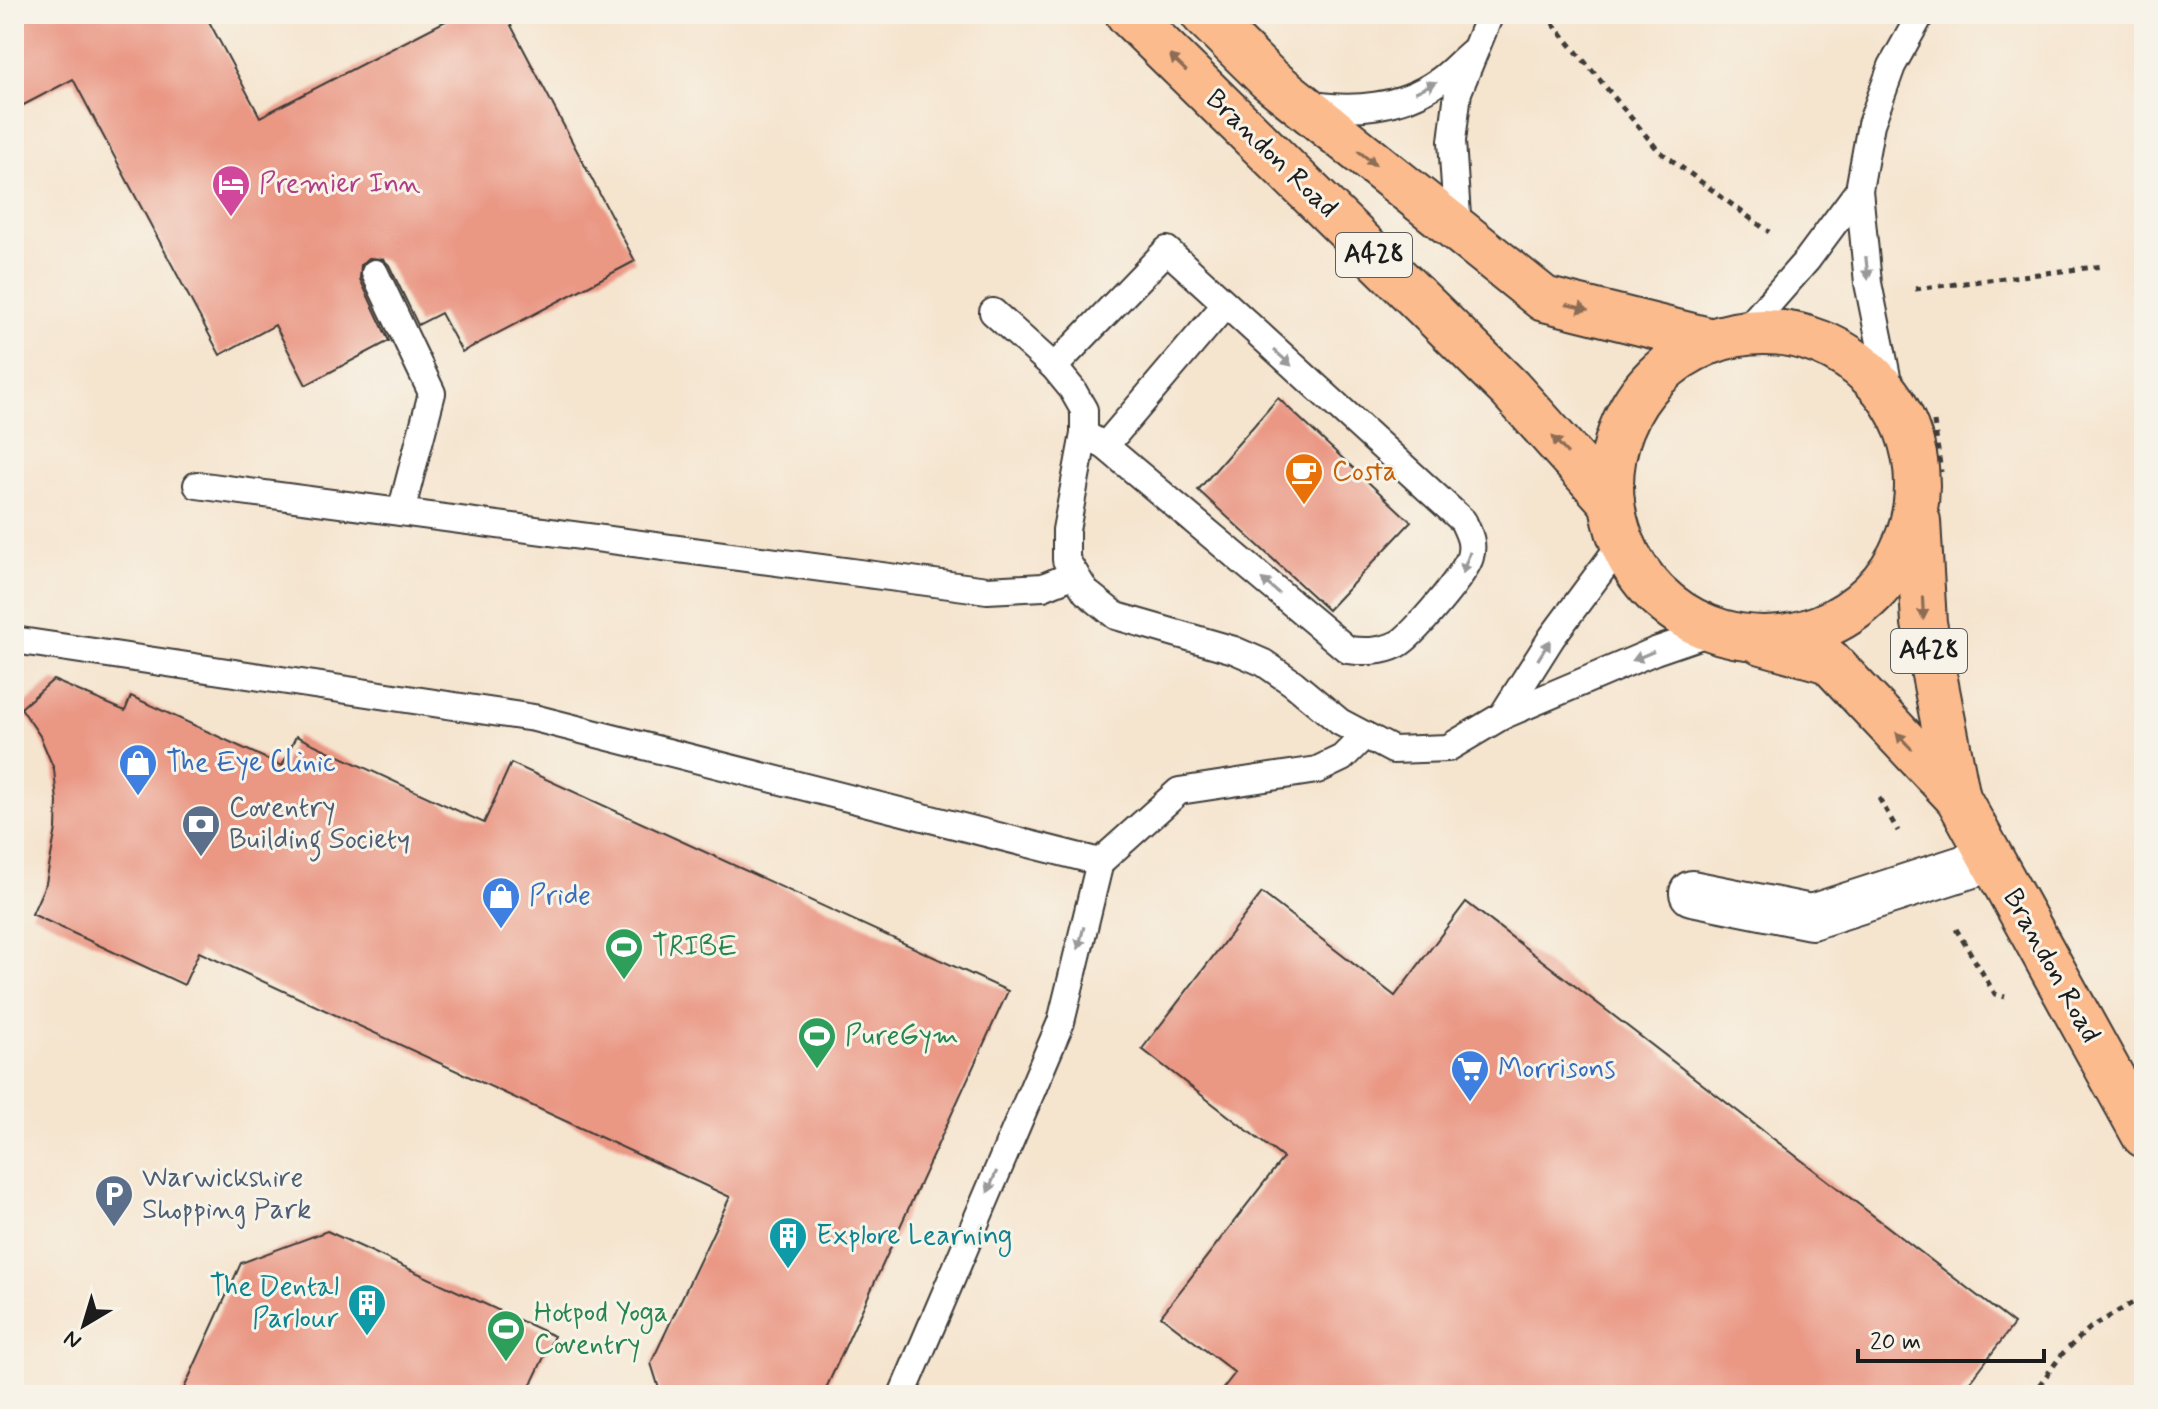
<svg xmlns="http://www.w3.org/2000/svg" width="2158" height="1409" font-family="Mynerve,sans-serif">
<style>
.building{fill:#ea9784}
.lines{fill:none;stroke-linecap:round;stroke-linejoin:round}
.lane-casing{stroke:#3d3a37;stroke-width:30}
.street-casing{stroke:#3d3a37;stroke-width:48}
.primary-casing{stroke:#3d3a37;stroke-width:48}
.path{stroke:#3d3a37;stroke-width:5;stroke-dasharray:6 6;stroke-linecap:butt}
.lane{stroke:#fff;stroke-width:26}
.street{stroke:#fff;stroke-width:44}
.primary{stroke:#fbbb8d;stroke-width:44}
.oneway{fill:#8c6c54}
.oneway2{fill:#999}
.labels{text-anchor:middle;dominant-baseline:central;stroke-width:6;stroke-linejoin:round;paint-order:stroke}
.shield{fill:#f7f3e8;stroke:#5e5c59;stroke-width:2}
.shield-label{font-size:26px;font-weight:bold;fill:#1c1c1c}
.street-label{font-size:28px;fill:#1c1c1c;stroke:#f7f3e8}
.hotel-label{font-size:28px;fill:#b23c85;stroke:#f7f3e8;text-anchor:start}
.food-label{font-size:28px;fill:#c56008;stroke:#f7f3e8;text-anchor:start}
.shop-label{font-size:28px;fill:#366cbe;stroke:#f7f3e8;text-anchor:start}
.service-label{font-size:28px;fill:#4e5e75;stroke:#f7f3e8;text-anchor:start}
.leisure-label{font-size:28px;fill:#27864d;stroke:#f7f3e8;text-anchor:start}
.culture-label{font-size:28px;fill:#0d838f;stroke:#f7f3e8;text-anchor:start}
</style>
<rect width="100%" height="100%" fill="#f7f3e8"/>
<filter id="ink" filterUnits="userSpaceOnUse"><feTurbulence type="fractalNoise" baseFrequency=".0125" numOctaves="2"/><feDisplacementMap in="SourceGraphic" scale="16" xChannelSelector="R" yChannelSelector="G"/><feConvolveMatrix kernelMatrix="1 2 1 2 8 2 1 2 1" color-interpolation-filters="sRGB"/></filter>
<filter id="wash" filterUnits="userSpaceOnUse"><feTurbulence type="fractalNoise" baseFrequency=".006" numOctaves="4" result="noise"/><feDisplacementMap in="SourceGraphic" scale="32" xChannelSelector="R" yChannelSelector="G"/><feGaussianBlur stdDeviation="1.8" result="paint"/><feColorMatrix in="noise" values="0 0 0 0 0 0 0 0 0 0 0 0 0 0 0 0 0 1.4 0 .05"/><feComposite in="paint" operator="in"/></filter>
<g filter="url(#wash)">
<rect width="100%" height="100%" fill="#f5e4ce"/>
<g id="blocks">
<g class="building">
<path d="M14 14H205L260 117 459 14H505L635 261 462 352 441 313 418 325 389 265 383 259 369 258 361 265 360 279 389 341 306 385 275 325 220 355 73 79 14 110Z"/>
<path d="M1278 398 1411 522 1328 610 1198 490Z"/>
<path d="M53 680 125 711 131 696 282 766 296 736 484 823 511 763 1008 991 823 1395H661L651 1363 730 1197 199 952 184 985 32 914 46 883 56 829 57 802 54 769 40 736 21 708Z"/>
<path d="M1262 893 1395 996 1466 902 2014 1324 1960 1395H1218L1235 1373 1161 1316 1283 1158 1142 1049Z"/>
<path d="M327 1231 554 1336 526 1395H181L241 1263Z"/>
</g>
</g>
</g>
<g filter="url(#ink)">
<use href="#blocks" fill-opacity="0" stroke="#3d3a37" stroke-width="2"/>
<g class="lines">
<defs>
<g id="lane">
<path d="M1308 104C1352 112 1401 108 1439 81 1451 73 1461 61 1472 52"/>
<path d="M1458 231 1452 141 1458 92 1490 14"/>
<path d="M375 273 432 393 401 512"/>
<path d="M993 312 1054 367 1072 389 1084 410V434L1066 530V560L1086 592 1116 616 1234 650 1264 663 1293 683 1340 722 1393 750 1448 748 1502 716 1655 651 1716 630"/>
<path d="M1743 333 1807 260 1859 190"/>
<path d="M1054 367 1167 250 1463 521C1469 534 1474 543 1470 557 1466 573 1412 637 1398 644 1382 652 1366 652 1348 650L1105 446"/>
<path d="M1892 401 1868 283 1859 190 1871 124 1892 66 1921 14"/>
<path d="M1091 438 1105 446 1225 305"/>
<path d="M197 485 987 590 1043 587 1075 574"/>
<path d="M14 640 534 718 1100 862 1179 791 1317 770 1342 758 1365 735"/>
<path d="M1502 716 1552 637 1621 544"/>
<path d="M902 1395 1061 1022 1100 862"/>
</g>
<path id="street" d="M1692 893 1811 917 1991 859"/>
<g id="primary">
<path d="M1128 14 1510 389 1612 503"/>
<path d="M1203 14 1268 78 1544 299 1713 341"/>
<circle cx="1764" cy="485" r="153"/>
<path d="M1918 521 1924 623 1958 798"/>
<path d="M1762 642 1829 661 1958 798 2144 1135"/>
</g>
</defs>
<use href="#lane" class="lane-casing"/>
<use href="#street" class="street-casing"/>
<use href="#primary" class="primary-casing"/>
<g class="path">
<path d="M1545 14 1658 150 1769 232"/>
<path d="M1915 289 2103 266"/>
<path d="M1934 422 1941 472"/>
<path d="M1879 798 1898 831"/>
<path d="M1956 929 1995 994 2005 997"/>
<path d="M2032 1395 2063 1353 2090 1328 2144 1296"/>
</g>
<use href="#lane" class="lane"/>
<use href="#street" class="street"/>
<use href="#primary" class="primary"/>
</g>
<defs><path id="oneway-solid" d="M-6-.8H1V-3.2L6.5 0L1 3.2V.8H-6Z" transform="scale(2)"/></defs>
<g class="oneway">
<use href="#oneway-solid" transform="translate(1178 63) rotate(-136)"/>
<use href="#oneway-solid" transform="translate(1367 158) rotate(39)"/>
<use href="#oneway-solid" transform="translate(1577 307) rotate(14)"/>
<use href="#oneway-solid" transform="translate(1560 445) rotate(-132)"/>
<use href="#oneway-solid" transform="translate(1923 608) rotate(87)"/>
<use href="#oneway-solid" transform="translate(1904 741) rotate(-133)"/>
</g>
<g class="oneway2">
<use href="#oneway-solid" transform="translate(1426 87) rotate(-26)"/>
<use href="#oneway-solid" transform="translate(1867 268) rotate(84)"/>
<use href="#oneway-solid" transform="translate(1283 358) rotate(42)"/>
<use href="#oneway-solid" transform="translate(1466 563) rotate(110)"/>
<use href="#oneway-solid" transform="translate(1270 586) rotate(-140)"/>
<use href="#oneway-solid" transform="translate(1544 650) rotate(-58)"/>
<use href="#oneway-solid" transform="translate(1643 656) rotate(157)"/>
<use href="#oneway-solid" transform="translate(1081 938) rotate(104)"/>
<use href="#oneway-solid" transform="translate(992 1182) rotate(113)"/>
</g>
</g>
<defs>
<symbol id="hotel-pin" viewBox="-11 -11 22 30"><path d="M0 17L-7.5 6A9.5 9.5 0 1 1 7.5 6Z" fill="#d1479c" stroke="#f7f3e8"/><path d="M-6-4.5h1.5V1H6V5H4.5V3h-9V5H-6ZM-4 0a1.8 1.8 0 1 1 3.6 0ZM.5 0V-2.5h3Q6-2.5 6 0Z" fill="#fff"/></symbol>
<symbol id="cafe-pin" viewBox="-11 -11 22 30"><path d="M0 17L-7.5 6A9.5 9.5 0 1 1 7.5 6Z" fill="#e8710a" stroke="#f7f3e8"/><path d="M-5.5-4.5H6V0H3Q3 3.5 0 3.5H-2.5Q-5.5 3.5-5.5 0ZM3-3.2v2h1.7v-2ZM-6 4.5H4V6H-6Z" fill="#fff"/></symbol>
<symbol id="shop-pin" viewBox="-11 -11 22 30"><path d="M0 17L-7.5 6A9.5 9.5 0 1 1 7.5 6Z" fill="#3f7fe0" stroke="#f7f3e8"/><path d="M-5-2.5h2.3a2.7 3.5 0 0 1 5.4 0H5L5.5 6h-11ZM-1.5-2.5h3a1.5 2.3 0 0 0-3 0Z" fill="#fff"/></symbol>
<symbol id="bank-pin" viewBox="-11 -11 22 30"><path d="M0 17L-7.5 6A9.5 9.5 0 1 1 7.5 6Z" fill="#5c6f8a" stroke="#f7f3e8"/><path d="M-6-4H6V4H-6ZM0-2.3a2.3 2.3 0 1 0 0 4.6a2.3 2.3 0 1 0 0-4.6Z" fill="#fff"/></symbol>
<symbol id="stadium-pin" viewBox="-11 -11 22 30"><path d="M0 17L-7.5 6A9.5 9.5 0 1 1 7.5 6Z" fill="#2e9e5b" stroke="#f7f3e8"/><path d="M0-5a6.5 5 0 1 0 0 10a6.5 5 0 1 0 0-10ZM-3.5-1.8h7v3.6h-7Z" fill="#fff"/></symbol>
<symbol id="supermarket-pin" viewBox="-11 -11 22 30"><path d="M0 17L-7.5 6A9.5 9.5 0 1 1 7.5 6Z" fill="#3f7fe0" stroke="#f7f3e8"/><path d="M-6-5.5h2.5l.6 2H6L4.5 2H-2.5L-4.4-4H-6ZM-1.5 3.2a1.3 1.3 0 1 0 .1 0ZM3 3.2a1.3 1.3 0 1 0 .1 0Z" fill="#fff"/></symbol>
<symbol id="parking-pin" viewBox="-11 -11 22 30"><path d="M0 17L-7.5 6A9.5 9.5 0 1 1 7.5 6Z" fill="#5c6f8a" stroke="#f7f3e8"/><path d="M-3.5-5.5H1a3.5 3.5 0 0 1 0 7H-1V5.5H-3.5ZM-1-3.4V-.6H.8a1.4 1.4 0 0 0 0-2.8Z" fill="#fff"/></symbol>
<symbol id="building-pin" viewBox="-11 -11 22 30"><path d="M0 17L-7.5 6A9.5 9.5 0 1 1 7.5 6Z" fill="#0f9aa8" stroke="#f7f3e8"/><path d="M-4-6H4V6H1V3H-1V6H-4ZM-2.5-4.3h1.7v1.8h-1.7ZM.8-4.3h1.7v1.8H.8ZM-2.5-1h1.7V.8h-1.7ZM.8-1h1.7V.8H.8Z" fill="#fff"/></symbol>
</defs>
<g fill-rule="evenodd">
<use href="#hotel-pin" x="209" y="162" width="44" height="60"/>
<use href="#cafe-pin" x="1282" y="450" width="44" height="60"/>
<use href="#shop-pin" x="116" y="741" width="44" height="60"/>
<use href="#bank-pin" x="179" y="802" width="44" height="60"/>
<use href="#shop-pin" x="479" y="874" width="44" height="60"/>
<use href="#stadium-pin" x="602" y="925" width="44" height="60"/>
<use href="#stadium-pin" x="795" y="1014" width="44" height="60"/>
<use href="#supermarket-pin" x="1448" y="1047" width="44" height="60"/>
<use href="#parking-pin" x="92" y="1172" width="44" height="60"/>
<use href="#building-pin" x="766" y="1214" width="44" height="60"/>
<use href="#building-pin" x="345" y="1281" width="44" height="60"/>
<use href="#stadium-pin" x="484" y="1307" width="44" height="60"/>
</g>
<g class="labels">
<g class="shield">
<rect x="1336" y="233" width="76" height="44" rx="6"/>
<rect x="1891" y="629" width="76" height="44" rx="6"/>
</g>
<g class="shield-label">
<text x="1374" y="255">A428</text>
<text x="1929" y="651">A428</text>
</g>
<g class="street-label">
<text transform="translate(1271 154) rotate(44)">Brandon Road</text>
<text transform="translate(2051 966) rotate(61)">Brandon Road</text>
</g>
<g class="hotel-label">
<text x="259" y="184">Premier Inn</text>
</g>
<g class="food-label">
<text x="1332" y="472">Costa</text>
</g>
<g class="shop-label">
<text x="166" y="763">The Eye Clinic</text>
<text x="529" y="896">Pride</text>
<text x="1498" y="1069">Morrisons</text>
</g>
<g class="service-label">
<text x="229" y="808">Coventry<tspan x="229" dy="32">Building Society</tspan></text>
<text x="142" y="1178">Warwickshire<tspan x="142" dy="32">Shopping Park</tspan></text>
</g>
<g class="leisure-label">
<text x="652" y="947">TRIBE</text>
<text x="845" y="1036">PureGym</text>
<text x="534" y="1313">Hotpod Yoga<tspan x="534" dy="32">Coventry</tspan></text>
</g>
<g class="culture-label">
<text x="816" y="1236">Explore Learning</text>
<text x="339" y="1287" text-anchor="end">The Dental<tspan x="339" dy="32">Parlour</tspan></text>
</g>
</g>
<rect width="2158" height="1409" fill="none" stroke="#f7f3e8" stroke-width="48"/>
<g transform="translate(84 1325) rotate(218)" stroke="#f7f3e8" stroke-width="6" paint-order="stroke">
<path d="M0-6L14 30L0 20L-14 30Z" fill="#1c1c1c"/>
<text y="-12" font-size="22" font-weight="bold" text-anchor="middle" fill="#1c1c1c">N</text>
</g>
<path d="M1858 1349v12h186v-12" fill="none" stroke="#1c1c1c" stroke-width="4"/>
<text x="1870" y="1349" font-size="24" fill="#1c1c1c" stroke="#f7f3e8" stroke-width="6" paint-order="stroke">20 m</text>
</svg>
